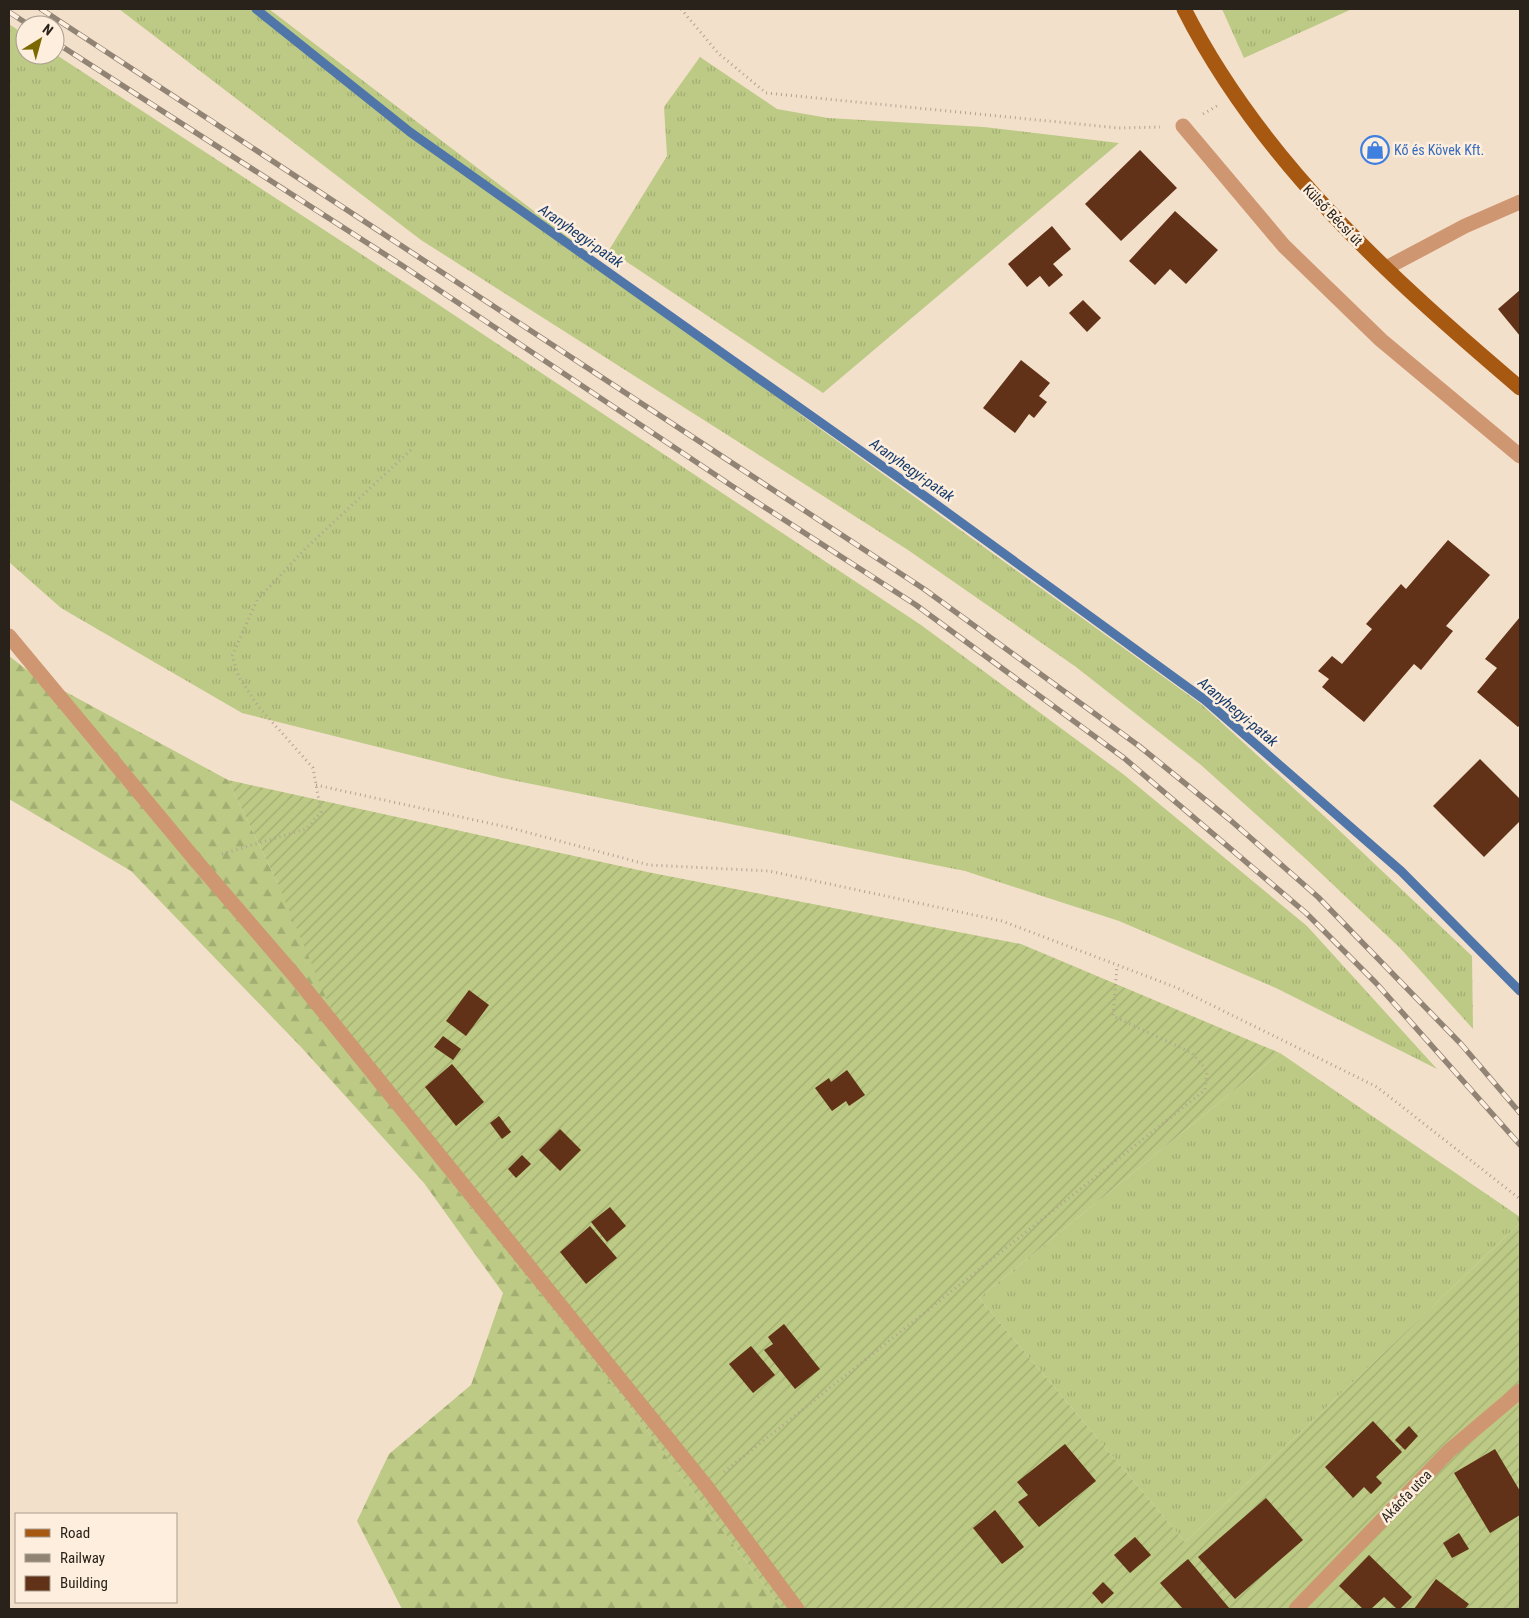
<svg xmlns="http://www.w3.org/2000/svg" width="1529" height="1618" font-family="'Roboto Condensed',sans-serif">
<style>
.grass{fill:url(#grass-tufts)}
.forest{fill:url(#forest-firs)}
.garden{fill:url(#garden-furrows)}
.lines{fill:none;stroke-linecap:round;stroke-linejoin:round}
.stream{stroke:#5075a9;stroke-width:9}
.building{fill:#613217}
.path{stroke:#b1a292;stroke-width:3;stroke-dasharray:1 4;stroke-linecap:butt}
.service{stroke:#cf9771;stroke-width:15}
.minor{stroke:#cf9771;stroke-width:15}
.primary{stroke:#a85911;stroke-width:15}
.rail-casing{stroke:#918475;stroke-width:5.5}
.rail{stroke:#fdeedd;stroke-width:4;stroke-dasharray:11;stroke-linecap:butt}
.labels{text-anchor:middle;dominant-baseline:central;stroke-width:5;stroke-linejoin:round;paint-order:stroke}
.shop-label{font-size:14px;fill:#366cbe;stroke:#fdeedd;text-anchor:start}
.street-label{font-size:14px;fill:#29221a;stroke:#fdeedd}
.water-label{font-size:15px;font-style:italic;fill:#153b6c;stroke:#fdeedd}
</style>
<defs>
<pattern id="grass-tufts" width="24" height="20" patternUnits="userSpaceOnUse" patternTransform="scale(1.25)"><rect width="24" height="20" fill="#bcca85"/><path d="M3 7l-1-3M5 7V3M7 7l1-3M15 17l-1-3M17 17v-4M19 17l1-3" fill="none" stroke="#a2ad72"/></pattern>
<pattern id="forest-firs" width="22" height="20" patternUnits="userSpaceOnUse" patternTransform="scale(1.25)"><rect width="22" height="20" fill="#bcca85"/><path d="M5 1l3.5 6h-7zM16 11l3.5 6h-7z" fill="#a2ad72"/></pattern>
<pattern id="garden-furrows" width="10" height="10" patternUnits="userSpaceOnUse" patternTransform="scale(1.25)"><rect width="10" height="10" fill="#bcca85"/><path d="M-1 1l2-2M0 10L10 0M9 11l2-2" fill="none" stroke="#a2ad72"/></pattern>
</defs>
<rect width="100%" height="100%" fill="#f3e0cb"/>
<g class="grass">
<path d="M119 9H269L804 417 1201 704 1324 816 1472 956 1473 1029 1400 948 1307 860 1201 765 1076 667 908 550 421 240Z"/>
<path d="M1222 9H1352L1244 58Z"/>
<path d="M9 24 25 35V55L55 54 436 303 921 625 1123 774 1307 926 1437 1069 1276 988 1119 921 965 871 502 778 242 713 61 608 9 562Z"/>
<path d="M700 57 777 109 828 118 984 127 1119 143 823 393 609 250 667 156 664 107Z"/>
<path d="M1280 1053 1520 1217V1223L1185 1542 979 1298Z"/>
</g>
<path class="forest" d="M9 656 31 673 228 780 278 884 617 1391 782 1609H402L357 1521 389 1454 471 1385 503 1293 424 1183 301 1047 131 871 9 799Z"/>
<path class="garden" d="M228 780 652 873 1021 944 1280 1053 979 1298 1185 1542 1520 1223V1609H782L617 1391 350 1055 278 884Z"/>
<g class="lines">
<path class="stream" d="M256 9 410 132 926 497 1205 700 1401 871 1520 991"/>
</g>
<g class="building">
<path d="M1140 150 1177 188 1121 241 1085 204Z"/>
<path d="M1175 211 1218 250 1186 284 1170 269 1155 285 1129 261Z"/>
<path d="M1052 226 1071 249 1053 264 1063 275 1049 287 1040 276 1027 287 1008 264Z"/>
<path d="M1520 290V336L1498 309Z"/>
<path d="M1083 300 1101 318 1087 332 1069 313Z"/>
<path d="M1021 360 1050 383 1039 396 1047 402 1034 418 1029 414 1015 433 983 408Z"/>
<path d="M1448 540 1490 575 1446 626 1453 631 1421 670 1414 664 1364 722 1322 687 1329 679 1318 671 1332 656 1342 664 1372 629 1366 624 1401 584 1406 589Z"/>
<path d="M1520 617V725L1518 727 1477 692 1497 668 1485 659Z"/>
<path d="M1480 759 1520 799V821L1484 857 1433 806Z"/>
<path d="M469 990 489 1005 466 1036 446 1021Z"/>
<path d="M443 1036 461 1049 453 1060 434 1047Z"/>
<path d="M452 1064 484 1102 456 1126 425 1087Z"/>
<path d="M847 1070 865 1095 849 1106 846 1101 832 1111 815 1088 829 1078 831 1082Z"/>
<path d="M499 1116 511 1132 502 1139 490 1123Z"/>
<path d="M560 1129 581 1150 560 1171 539 1150Z"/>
<path d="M522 1155 531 1164 516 1178 508 1169Z"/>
<path d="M610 1207 626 1226 607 1242 591 1222Z"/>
<path d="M590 1226 617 1258 586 1284 560 1252Z"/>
<path d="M784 1324 820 1369 795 1389 764 1350 773 1344 768 1337Z"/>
<path d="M751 1346 775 1375 753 1393 729 1364Z"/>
<path d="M1373 1421 1402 1452 1376 1477 1382 1483 1371 1494 1364 1487 1353 1498 1325 1467Z"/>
<path d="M1409 1426 1418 1436 1405 1450 1395 1440Z"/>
<path d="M1065 1444 1096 1481 1039 1527 1018 1502 1028 1495 1017 1482Z"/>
<path d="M1495 1449 1520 1491V1515L1490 1533 1454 1473Z"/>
<path d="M1266 1498 1303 1540 1235 1599 1198 1557Z"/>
<path d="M995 1510 1024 1547 1002 1564 973 1528Z"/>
<path d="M1459 1533 1469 1549 1452 1558 1443 1543Z"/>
<path d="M1135 1537 1151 1555 1130 1573 1114 1555Z"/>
<path d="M1369 1555 1412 1597 1400 1609H1397L1384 1597 1371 1609H1363L1339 1586Z"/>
<path d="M1188 1559 1230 1609H1183L1160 1583Z"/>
<path d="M1436 1579 1469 1604 1465 1609H1414Z"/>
<path d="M1103 1582 1114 1593 1102 1604 1092 1593Z"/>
</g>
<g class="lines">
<g class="path">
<path d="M681 9 718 53 766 93 1119 128 1160 127"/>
<path d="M1203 114 1217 106"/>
<path d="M316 785 511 828 649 865 769 871 1002 921 1175 987 1377 1087 1520 1199"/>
<path d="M222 854 306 829 321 812 313 768 258 706 239 677 232 656 257 600 305 549 413 448"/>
<path d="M724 1472 1205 1090 1207 1071 1192 1053 1113 1016 1117 966"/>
</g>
<g class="service">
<path d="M1183 126 1284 246 1381 340 1520 456"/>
<path d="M1386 268 1465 226 1520 202"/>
</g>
<g class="minor">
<path d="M9 636 197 862 294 975 706 1486 797 1609"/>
<path d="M1296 1609 1449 1451 1520 1391"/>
</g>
<path class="primary" d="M1184 9C1262 163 1391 278 1520 388"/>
<defs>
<g id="rail">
<path d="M41 9 924 589 1139 746 1229 819 1318 897 1461 1044 1520 1113"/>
<path d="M9 12 29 25"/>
<path d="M55 42 403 266 735 488 916 605 1124 758 1306 913 1376 983 1520 1145"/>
</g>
</defs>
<use href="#rail" class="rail-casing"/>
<use href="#rail" class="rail"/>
</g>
<defs>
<symbol id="shop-ring" viewBox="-11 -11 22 22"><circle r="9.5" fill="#fdeedd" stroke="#3f7fe0" stroke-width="1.5"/><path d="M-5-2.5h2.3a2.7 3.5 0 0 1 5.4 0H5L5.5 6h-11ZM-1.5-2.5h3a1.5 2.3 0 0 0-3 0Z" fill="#3f7fe0"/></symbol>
</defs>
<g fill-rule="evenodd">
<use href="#shop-ring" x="1359" y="134" width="32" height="32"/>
</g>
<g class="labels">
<g class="shop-label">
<text x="1394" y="150">Kő és Kövek Kft.</text>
</g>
<g class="street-label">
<text transform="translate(1333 215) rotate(46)">Külső Bécsi út</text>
<text transform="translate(1406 1496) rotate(-46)">Akácfa utca</text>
</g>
<g class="water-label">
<text transform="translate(581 236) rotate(35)">Aranyhegyi-patak</text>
<text transform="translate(912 470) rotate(35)">Aranyhegyi-patak</text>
<text transform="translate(1238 712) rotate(40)">Aranyhegyi-patak</text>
</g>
</g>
<rect width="1529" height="1618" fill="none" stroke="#29221a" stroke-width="20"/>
<rect x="15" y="1513" width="162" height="90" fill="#fdeedd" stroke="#a89c8f"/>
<rect x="25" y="1529" width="25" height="8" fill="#a85911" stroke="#a89c8f"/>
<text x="60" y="1538" font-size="15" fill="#29221a">Road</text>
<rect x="25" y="1554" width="25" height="8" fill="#918475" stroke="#a89c8f"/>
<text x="60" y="1563" font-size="15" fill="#29221a">Railway</text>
<rect x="25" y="1576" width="25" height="15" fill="#613217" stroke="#a89c8f"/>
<text x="60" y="1588" font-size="15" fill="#29221a">Building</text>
<g transform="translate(40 40) rotate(37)"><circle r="24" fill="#fdeedd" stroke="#a89c8f"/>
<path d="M0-4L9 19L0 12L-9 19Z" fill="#7c6800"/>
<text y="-8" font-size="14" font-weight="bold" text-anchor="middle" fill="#29221a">N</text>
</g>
</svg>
